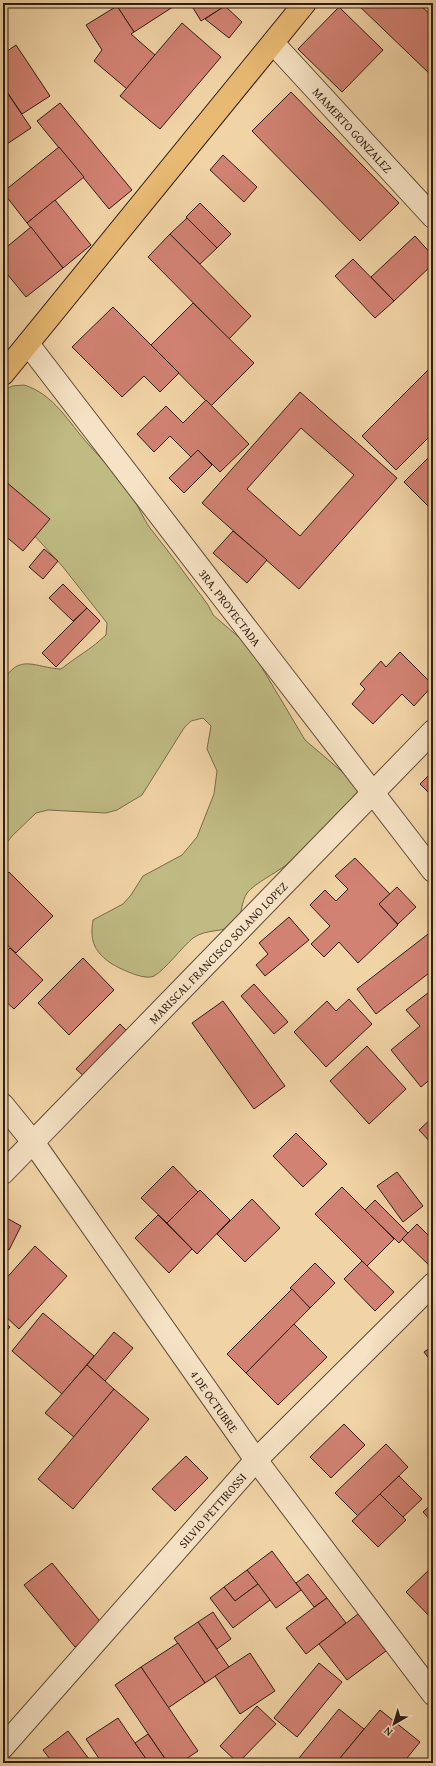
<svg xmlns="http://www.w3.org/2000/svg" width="436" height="1766" font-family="'Gentium Book Plus',serif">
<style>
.green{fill:#c0bb83;stroke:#776c4c}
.building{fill:#d28273;stroke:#2e1e14;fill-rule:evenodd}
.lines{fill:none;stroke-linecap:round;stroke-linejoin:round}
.street-casing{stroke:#5f4c38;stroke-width:24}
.primary-casing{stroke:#2e1e14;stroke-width:24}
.street{stroke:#f6e3c5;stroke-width:22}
.primary{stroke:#e8ba73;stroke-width:22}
.labels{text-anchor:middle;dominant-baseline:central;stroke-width:3.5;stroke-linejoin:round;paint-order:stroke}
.street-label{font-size:12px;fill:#2e1e14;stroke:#f6e3c5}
</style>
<rect width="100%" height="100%" fill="#f1d4a6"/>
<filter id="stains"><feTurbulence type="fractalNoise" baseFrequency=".005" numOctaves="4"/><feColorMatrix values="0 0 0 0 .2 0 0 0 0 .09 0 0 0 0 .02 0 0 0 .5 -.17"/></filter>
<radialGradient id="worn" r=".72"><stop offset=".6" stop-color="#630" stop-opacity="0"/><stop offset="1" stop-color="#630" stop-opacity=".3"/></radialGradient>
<path class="green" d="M24 385C54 394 69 423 89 445 104 462 120 477 132 496 138 506 143 518 150 528 170 553 189 579 208 605L213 615 241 639 255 656 305 740 346 775 362 791C338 817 314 843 286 865 276 873 255 883 247 893 241 902 242 917 235 924 226 933 207 928 193 938 182 947 165 970 154 976 144 981 118 968 109 962 93 950 90 939 93 920L123 904 131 895 143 876 182 855 197 837 214 794 217 771 207 749 211 726 203 718 191 721 184 728 142 795 117 810 106 813 48 810 36 813 12 836 3 848V682C19 652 35 668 61 669 76 657 93 648 106 635L107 623 63 567 3 501V391L12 386Z"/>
<g class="building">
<path d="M115 3H179L134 32Z"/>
<path d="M190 3H223L225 6 201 21Z"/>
<path d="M356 3H418L433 17V77Z"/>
<path d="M117 6 134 32 131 34 155 55 127 89 94 61 102 50 86 25Z"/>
<path d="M225 6 242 22 229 38 205 19Z"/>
<path d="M339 7 383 50 342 92 298 49Z"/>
<path d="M182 23 221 57 160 129 120 96Z"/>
<path d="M16 45 50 96 22 114 3 86V54Z"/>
<path d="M291 92 399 203 360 241 252 131Z"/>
<path d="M8 94 31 128 4 146 3 98Z"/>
<path d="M60 103 132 190 109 209 37 121Z"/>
<path d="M59 147 84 177 27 223 3 192Z"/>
<path d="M223 155 257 187 244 202 210 170Z"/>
<path d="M55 200 91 245 63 268 27 223Z"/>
<path d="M200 203 231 234 217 248 186 217Z"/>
<path d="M187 218 217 248 200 264 170 234Z"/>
<path d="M31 227 63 268 26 297 3 269V250Z"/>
<path d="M170 234 251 316 229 339 148 257Z"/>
<path d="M415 236 433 256V264L394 301 371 277Z"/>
<path d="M353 259 394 301 375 318 335 276Z"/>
<path d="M193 303 254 363 211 406 151 345Z"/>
<path d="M113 307 179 373 160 392 144 376 122 397 72 347Z"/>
<path d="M433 365V433L396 470 362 436Z"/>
<path d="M300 392 397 478 299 589 202 503ZM301 428 354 475 300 536 247 489Z"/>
<path d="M206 400 249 444 220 472 198 450 191 457 170 436 154 452 137 434 166 406 183 423Z"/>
<path d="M198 450 212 465 184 493 169 478Z"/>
<path d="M433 453V511L404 482Z"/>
<path d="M5 481 50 519 23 551 3 534V483Z"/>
<path d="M233 531 267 560 247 583 213 553Z"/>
<path d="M44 549 58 561 43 579 29 567Z"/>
<path d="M63 584 87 608 73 621 49 598Z"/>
<path d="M87 608 100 621 56 667 42 653Z"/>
<path d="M400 652 433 685 414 706 402 694 373 724 352 704 365 689 360 684 381 661 386 667Z"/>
<path d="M433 771V797L420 784Z"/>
<path d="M355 858 390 894 379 904 398 925 358 963 339 942 324 957 311 944 330 926 310 905 325 890 336 901 348 889 335 876Z"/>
<path d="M9 872 53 916 16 953 3 941V878Z"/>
<path d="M397 887 416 907 398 924 379 904Z"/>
<path d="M289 917 309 940 265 976 256 965 268 954 259 943Z"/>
<path d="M432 931 433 970 376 1014 357 989Z"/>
<path d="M10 948 43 980 14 1009 3 999V955Z"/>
<path d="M83 958 114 990 69 1035 38 1003Z"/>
<path d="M254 984 288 1022 274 1034 241 996Z"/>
<path d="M433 989V1077L421 1087 391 1050 420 1026 406 1010Z"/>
<path d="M349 999 372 1024 326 1067 294 1032 327 1001 336 1011Z"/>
<path d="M223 1001 285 1086 254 1109 192 1023Z"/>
<path d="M120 1024 131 1035 87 1079 76 1069Z"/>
<path d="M367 1046 406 1089 369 1124 330 1081Z"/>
<path d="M433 1117V1145L419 1130Z"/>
<path d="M296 1133 327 1164 303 1187 273 1156Z"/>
<path d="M173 1166 198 1192 167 1223 141 1198Z"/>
<path d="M397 1172 423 1206 403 1222 377 1186Z"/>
<path d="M342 1187 394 1239 367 1266 315 1214Z"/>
<path d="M200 1190 230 1220 197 1254 167 1223Z"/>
<path d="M252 1199 280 1228 245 1262 217 1234Z"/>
<path d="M375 1200 408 1233 399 1243 365 1210Z"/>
<path d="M158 1215 192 1249 169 1273 135 1238Z"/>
<path d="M3 1216 21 1226 9 1250 3 1247Z"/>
<path d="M417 1224 433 1240V1269L402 1239Z"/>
<path d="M35 1246 67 1276 19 1329 3 1314V1282Z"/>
<path d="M362 1261 394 1292 375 1311 344 1279Z"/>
<path d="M315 1263 335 1283 310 1308 290 1288Z"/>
<path d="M292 1289 310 1308 246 1373 227 1354Z"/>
<path d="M43 1313 94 1356 62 1394 12 1351Z"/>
<path d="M3 1321 10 1327 3 1335Z"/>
<path d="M294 1324 327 1357 278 1405 246 1373Z"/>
<path d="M114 1332 133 1348 105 1381 87 1365Z"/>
<path d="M433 1346V1364L424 1352Z"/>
<path d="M87 1365 114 1389 74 1437 45 1413Z"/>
<path d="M114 1389 149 1419 73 1509 38 1479Z"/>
<path d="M344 1424 365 1445 331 1478 310 1457Z"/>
<path d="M386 1444 408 1467 358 1516 335 1493Z"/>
<path d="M186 1456 208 1478 175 1511 152 1489Z"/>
<path d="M399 1476 422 1499 403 1517 380 1494Z"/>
<path d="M380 1494 406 1520 378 1547 352 1521Z"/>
<path d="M433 1503V1523L423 1512Z"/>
<path d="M272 1551 301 1590 276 1608 247 1570Z"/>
<path d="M52 1563 103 1625 75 1647 24 1585Z"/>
<path d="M433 1566V1620L406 1592Z"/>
<path d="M247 1570 258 1584 235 1601 224 1587Z"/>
<path d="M308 1574 327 1598 314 1607 296 1583Z"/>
<path d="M258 1584 270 1600 233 1628 210 1598 224 1587 235 1601Z"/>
<path d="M327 1598 346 1623 306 1654 286 1628Z"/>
<path d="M213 1612 231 1639 217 1649 198 1622Z"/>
<path d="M358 1614 386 1651 347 1680 319 1644Z"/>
<path d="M198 1622 229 1667 205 1683 174 1638Z"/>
<path d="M178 1643 205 1683 168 1708 141 1667Z"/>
<path d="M250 1653 275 1691 240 1714 215 1676Z"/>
<path d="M319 1663 342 1682 297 1737 274 1718Z"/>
<path d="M141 1667 198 1751 180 1763H168L115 1685Z"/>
<path d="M257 1706 276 1724 238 1763 220 1746Z"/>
<path d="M339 1709 364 1729 336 1763H295Z"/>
<path d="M380 1710 420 1742 403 1763H336Z"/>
<path d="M118 1718 135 1743 149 1763H102L86 1739Z"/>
<path d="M68 1731 92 1763H53L43 1750Z"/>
<path d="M148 1734 168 1763H149L135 1743Z"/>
</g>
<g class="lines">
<defs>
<g id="street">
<path id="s1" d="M273 43 433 217"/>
<path id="s2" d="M28 344 433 871"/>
<path id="s3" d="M3 1105 33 1142 256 1460 433 1694"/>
<path id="s4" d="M3 1173 433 731"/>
<path id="s5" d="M3 1747 256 1460 433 1284"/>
</g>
<path id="primary" d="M3 374 305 3"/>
</defs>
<use href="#street" class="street-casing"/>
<use href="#primary" class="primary-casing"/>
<use href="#street" class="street"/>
<use href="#primary" class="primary"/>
</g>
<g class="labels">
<g class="street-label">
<text stroke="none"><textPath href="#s1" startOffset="118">MAMERTO GONZALEZ</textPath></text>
<text stroke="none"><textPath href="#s2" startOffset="332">3RA. PROYECTADA</textPath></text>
<text stroke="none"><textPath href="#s4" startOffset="308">MARISCAL FRANCISCO SOLANO LOPEZ</textPath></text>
<text stroke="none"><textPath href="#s3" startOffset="364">4 DE OCTUBRE</textPath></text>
<text stroke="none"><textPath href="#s5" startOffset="316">SILVIO PETTIROSSI</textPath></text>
</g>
</g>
<rect width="436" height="1766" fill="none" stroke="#f1d4a6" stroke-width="16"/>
<rect x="4" y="4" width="428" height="1758" fill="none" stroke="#2e1e14" stroke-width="2"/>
<rect x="8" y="8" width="420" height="1750" fill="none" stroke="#2e1e14"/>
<g transform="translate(394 1724) rotate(218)" stroke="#f6e3c5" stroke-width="3" paint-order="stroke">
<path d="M0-3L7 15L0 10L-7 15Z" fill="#2e1e14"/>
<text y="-6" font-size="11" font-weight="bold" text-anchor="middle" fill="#2e1e14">N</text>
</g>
<rect width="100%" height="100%" filter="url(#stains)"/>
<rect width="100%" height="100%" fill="url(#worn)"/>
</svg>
